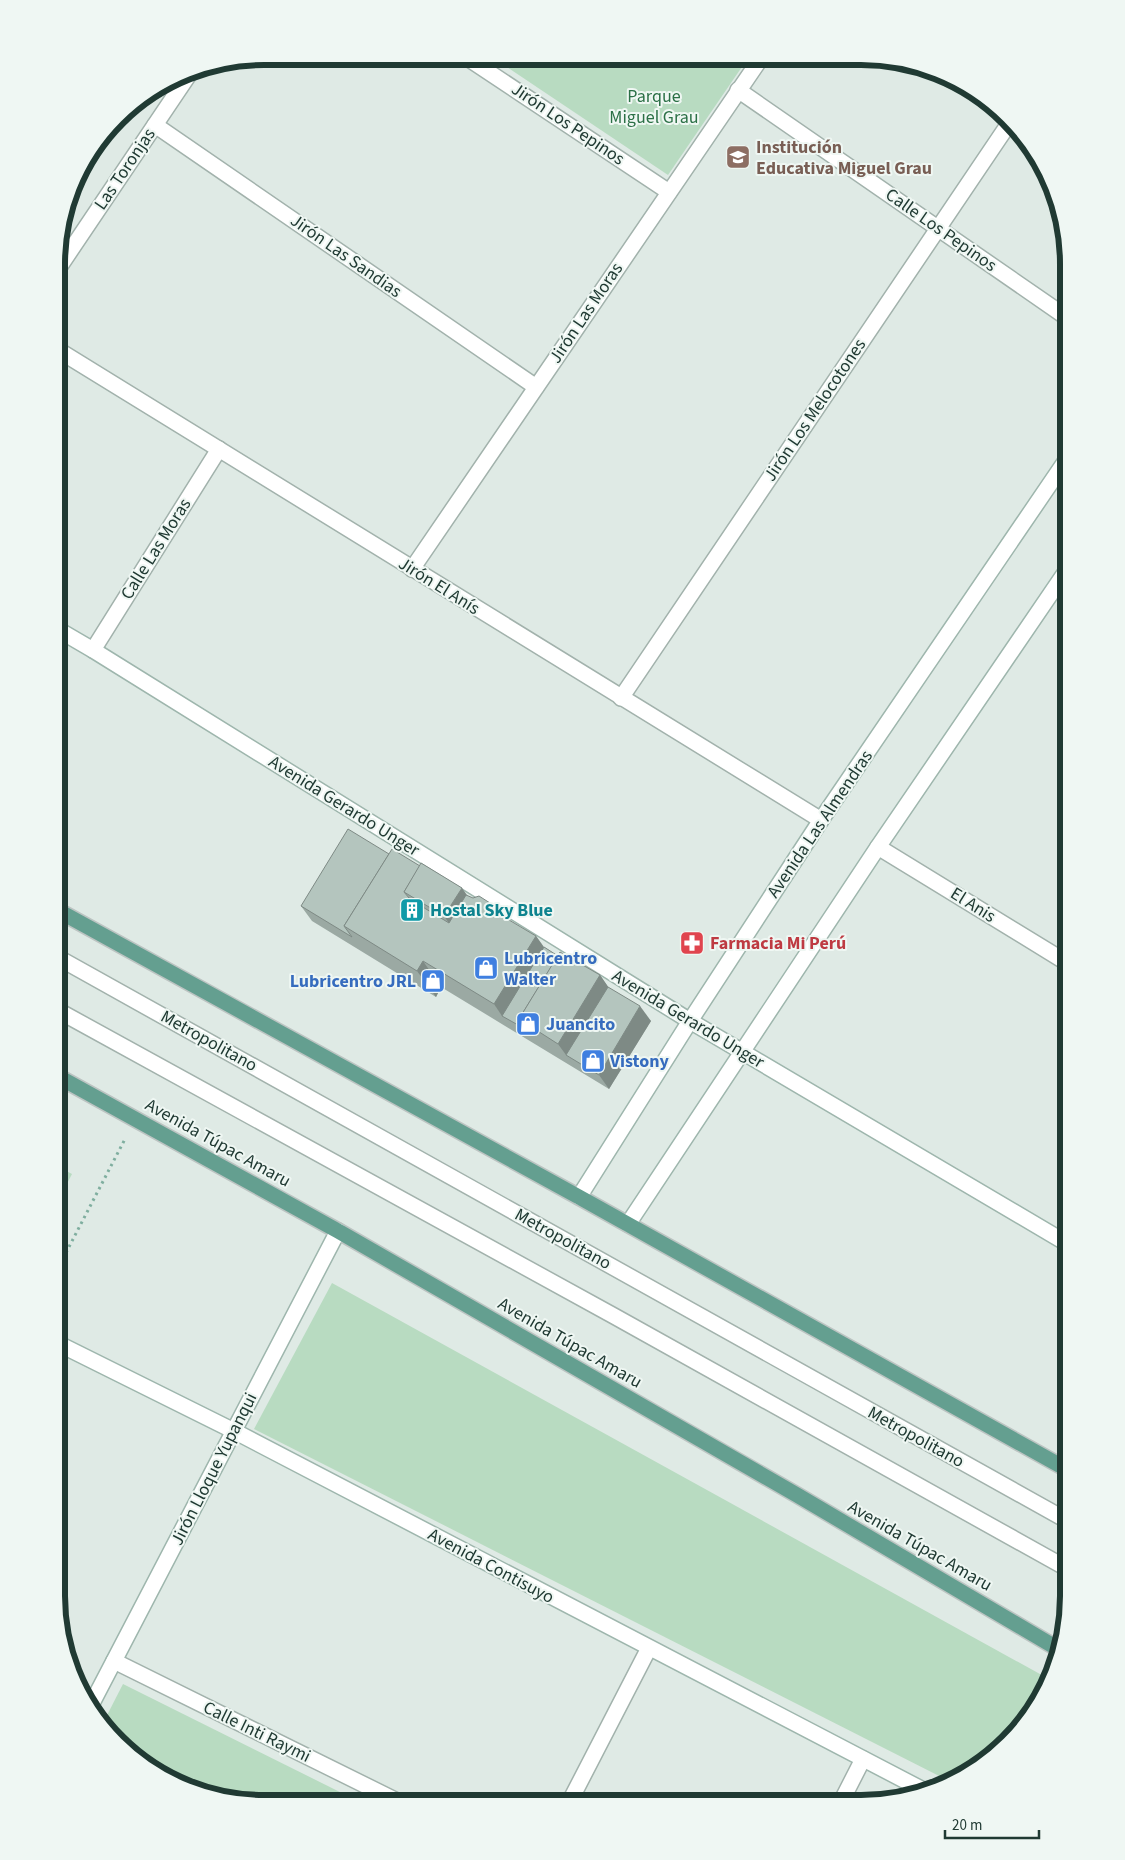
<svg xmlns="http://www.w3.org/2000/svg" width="1125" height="1860" font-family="'Source Sans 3',sans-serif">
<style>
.green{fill:#b8dbc1}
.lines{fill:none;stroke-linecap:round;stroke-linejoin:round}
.lane-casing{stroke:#a2b2ac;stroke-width:18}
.street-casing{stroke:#a2b2ac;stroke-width:18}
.secondary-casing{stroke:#9eb6ad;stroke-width:18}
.primary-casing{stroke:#bcc4c2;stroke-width:18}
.path{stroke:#7fae9f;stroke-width:3;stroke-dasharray:2.5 4;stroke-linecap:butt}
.lane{stroke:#fff;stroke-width:15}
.street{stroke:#fff;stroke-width:15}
.secondary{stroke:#fff;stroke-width:15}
.primary{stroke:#649f90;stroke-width:15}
.wall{fill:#9ba9a3}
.shaded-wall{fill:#7e8a85}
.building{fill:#b4c5be;stroke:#7e8a85}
.labels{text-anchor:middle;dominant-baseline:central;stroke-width:4;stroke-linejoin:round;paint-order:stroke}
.park-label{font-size:18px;fill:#2b7046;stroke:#eff7f3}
.street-label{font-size:18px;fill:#203a33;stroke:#eff7f3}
.education-label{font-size:18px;font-weight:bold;fill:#785e54;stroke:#eff7f3;text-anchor:start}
.culture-label{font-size:18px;font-weight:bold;fill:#0d838f;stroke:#eff7f3;text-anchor:start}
.health-label{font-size:18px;font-weight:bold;fill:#be3a42;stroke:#eff7f3;text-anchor:start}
.shop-label{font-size:18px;font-weight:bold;fill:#366cbe;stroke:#eff7f3;text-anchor:start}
.rim{fill:none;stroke:#203a33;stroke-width:6}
</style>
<rect width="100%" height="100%" fill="#dfeae5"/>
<g class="green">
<path d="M492 57H493L748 58 668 175Z"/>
<path d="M57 1166 72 1174 57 1203Z"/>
<path d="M332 1283 1049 1679 1026 1722 988 1761 951 1782 254 1429Z"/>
<path d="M123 1684 360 1802H237L185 1788 138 1761 102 1725Z"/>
</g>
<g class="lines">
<defs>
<g id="lane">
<path d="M57 957 1068 1521"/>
<path d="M57 1010 614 1316 1068 1569"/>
</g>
<g id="street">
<path d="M466 57 669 192"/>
<path d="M738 90 1069 319"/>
<path d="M155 125 536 387"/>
<path d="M58 269 192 70"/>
<path d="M58 350 821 820"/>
<path d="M412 569 761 58"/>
<path d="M93 650 219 449"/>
<path d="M621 698 1010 122"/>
<path d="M878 847 1069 964"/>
<path d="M114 1661 399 1802"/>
<path d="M569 1803 649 1648"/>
<path d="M840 1804 863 1759"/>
</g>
<g id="secondary">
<path d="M57 629 93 650 690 1021 1068 1244"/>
<path d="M579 1197 690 1021 821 820 1069 456"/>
<path d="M628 1224 878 847 1069 567"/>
<path d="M57 1343 234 1431 925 1791"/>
<path d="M90 1707 338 1231"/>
</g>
<g id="primary">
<path d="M57 910 579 1197 1068 1470"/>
<path d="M57 1076 338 1231 797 1495 1060 1650"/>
</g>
</defs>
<use href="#lane" class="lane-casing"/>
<use href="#street" class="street-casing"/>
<use href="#secondary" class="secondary-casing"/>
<use href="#primary" class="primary-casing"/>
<path class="path" d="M57 1270 125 1139"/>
<use href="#lane" class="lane"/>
<use href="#street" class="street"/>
<use href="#secondary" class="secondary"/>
<use href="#primary" class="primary"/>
</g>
<path class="wall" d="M389 854 466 895 508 920 536 936 544 947 558 956 600 975 608 987 651 1021 609 1089 441 987 436 997 312 921 301 906Z"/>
<g class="shaded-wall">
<path d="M462 888 485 921 467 949 444 916Z"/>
<path d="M501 910 519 936 504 917Z"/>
<path d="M536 936 554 962 502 1016 494 1004Z"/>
<path d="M423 961 441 987 436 997 417 971Z"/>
<path d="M600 975 618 1001 566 1055 577 1070 558 1044Z"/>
<path d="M640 1006 651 1021 609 1089 599 1075Z"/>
</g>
<g class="building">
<path d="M348 829 389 854 344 926 352 937 301 906Z"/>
<path d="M392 849 420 866 404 892 409 898 426 909 449 923 466 895 473 898 479 896 501 910 504 917 536 936 494 1004 423 961 417 971 344 926Z"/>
<path d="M421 863 462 888 444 916 404 892Z"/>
<path d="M544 947 558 956 519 1019 527 1030 502 1016Z"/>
<path d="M560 952 600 975 558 1044 519 1019Z"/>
<path d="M608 987 640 1006 599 1075 566 1055Z"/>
</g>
<defs>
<symbol id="school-square" viewBox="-11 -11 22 22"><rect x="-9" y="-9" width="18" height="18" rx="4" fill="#8d6e63" stroke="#eff7f3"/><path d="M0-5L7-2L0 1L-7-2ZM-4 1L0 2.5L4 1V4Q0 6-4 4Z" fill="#fff"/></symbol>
<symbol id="building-square" viewBox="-11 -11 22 22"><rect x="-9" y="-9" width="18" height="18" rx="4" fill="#0f9aa8" stroke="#eff7f3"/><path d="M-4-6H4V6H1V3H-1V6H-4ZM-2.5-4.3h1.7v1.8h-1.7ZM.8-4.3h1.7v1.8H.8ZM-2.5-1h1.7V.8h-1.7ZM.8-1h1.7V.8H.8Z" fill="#fff"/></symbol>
<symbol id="pharmacy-square" viewBox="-11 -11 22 22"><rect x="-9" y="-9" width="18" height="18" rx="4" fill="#e0444e" stroke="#eff7f3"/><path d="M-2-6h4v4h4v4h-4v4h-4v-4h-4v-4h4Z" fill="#fff"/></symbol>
<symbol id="shop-square" viewBox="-11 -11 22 22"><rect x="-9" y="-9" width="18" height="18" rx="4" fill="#3f7fe0" stroke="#eff7f3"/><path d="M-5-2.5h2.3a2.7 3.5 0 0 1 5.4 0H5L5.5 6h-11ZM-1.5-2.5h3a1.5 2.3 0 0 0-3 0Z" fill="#fff"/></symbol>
</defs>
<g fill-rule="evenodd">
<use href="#school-square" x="724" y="143" width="28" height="28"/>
<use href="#building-square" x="398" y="896" width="28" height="28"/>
<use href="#pharmacy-square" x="678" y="929" width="28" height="28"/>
<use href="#shop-square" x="472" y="954" width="28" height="28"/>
<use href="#shop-square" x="419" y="967" width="28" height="28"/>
<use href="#shop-square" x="514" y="1010" width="28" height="28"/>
<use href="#shop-square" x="579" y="1047" width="28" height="28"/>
</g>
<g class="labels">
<g class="park-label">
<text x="654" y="96">Parque<tspan x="654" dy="21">Miguel Grau</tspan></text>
</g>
<g class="street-label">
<text transform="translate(568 124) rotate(34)">Jirón Los Pepinos</text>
<text transform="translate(125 169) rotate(-56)">Las Toronjas</text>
<text transform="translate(941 230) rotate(35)">Calle Los Pepinos</text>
<text transform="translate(346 256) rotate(35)">Jirón Las Sandias</text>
<text transform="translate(586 313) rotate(-56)">Jirón Las Moras</text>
<text transform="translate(815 410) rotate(-56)">Jirón Los Melocotones</text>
<text transform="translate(156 549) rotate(-58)">Calle Las Moras</text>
<text transform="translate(439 586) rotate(32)">Jirón El Anís</text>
<text transform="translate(344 806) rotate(32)">Avenida Gerardo Unger</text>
<text transform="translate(820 824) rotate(-56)">Avenida Las Almendras</text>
<text transform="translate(973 905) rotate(32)">El Anis</text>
<text transform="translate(688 1019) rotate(31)">Avenida Gerardo Unger</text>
<text transform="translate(209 1041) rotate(29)">Metropolitano</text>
<text transform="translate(218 1143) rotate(29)">Avenida Túpac Amaru</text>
<text transform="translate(563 1239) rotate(29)">Metropolitano</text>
<text transform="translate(570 1343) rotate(30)">Avenida Túpac Amaru</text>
<text transform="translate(916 1437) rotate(29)">Metropolitano</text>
<text transform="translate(214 1469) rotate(-63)">Jirón Lloque Yupanqui</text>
<text transform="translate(920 1546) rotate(30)">Avenida Túpac Amaru</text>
<text transform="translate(491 1566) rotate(28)">Avenida Contisuyo</text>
<text transform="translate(257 1732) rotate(26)">Calle Inti Raymi</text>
</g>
<g class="education-label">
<text x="756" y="147">Institución<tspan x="756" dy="21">Educativa Miguel Grau</tspan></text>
</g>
<g class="culture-label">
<text x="430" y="910">Hostal Sky Blue</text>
</g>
<g class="health-label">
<text x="710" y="943">Farmacia Mi Perú</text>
</g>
<g class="shop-label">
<text x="504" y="958">Lubricentro<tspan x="504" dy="21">Walter</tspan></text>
<text x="416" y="981" text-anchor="end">Lubricentro JRL</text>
<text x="546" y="1024">Juancito</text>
<text x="610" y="1061">Vistony</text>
</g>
</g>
<path d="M0 0H1125V1860H0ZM264 65H861A199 199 0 0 1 1060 264V1596A199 199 0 0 1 861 1795H264A199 199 0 0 1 65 1596V264A199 199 0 0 1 264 65Z" fill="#eff7f3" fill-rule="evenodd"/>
<path class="rim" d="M264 65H861A199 199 0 0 1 1060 264V1596A199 199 0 0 1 861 1795H264A199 199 0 0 1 65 1596V264A199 199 0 0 1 264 65Z"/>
<path d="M945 1830v8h94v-8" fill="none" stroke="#203a33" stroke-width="2.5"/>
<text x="952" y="1830" font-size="15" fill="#203a33" stroke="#eff7f3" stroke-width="4" paint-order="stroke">20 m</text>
</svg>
